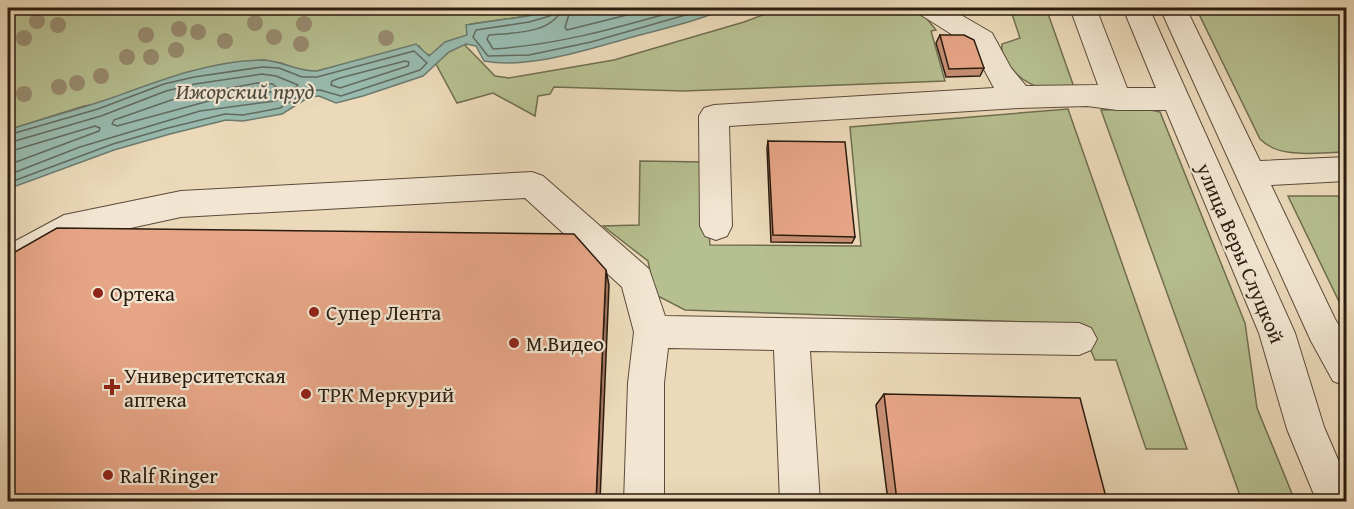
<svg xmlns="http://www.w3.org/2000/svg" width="1354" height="509" font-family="'Gentium Book Plus',serif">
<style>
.green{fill:#b6bf90;stroke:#706e50;stroke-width:1.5}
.water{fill:#98baaf;stroke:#6c7b6f;stroke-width:1.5}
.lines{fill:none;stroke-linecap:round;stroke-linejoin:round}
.shore{stroke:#626b5f;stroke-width:1.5}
.minor-casing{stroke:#5b4b3a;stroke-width:2}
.minor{fill:#f2e6d2;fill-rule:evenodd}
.tree{fill:#988c71}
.wall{fill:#c68e73;stroke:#2b1c0f;stroke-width:1.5}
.shaded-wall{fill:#a1745e;stroke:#2b1c0f;stroke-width:1.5}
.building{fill:#e6a586;stroke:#2b1c0f;stroke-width:1.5}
.poi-dot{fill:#8f2418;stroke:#f2e6d2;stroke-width:2}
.labels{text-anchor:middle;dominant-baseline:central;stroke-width:4.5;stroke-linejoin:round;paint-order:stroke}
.street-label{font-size:21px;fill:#2b1c0f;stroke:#f2e6d2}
.poi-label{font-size:21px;fill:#2b1c0f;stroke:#f2e6d2;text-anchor:start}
.water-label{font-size:22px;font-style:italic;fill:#4c4b3f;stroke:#f2e6d2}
</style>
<rect width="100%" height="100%" fill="#ebd9b9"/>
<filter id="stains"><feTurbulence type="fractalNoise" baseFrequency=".00333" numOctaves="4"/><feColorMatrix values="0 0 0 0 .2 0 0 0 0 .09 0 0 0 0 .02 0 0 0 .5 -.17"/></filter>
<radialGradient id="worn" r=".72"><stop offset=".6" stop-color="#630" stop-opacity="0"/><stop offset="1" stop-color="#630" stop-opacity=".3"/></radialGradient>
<g class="green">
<path d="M8 8H558L528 16 471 24 467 35 459 39 495 76 509 78 614 60 744 22 781 8H918L936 30 931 31 945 81 683 91 554 87 550 94 538 96 535 116 493 93 457 103 431 55 425 54 419 46 317 71H303L281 63 263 60 195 71 142 97 84 106 8 130Z"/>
<path d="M1010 8H1046L1075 90C1064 90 1051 91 1041 88 1023 83 999 63 1002 44L1020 38Z"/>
<path d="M1196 8H1346V152C1319 152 1280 160 1260 139Z"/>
<path d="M1068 109 1187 449H1146L1116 360H1095L1080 324 685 310 654 294 648 261 603 226 639 225 640 161 704 162 710 245 861 246 850 127Z"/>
<path d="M1146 109 1160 112 1245 323 1257 408 1295 501H1242L1101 110Z"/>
<path d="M1288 196H1338L1346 211V316Z"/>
</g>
<path class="water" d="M558 8H726C696 22 661 29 629 38 586 50 529 69 484 61L476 46 466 44 449 52 423 76 363 96 336 103 319 96 309 97 282 114 243 121 226 120 170 134 114 150 8 189V130C44 118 81 109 117 96 163 79 214 60 263 60 282 61 298 72 317 71L416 44 429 56 445 42 467 35 466 25 528 16Z"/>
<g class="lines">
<g class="shore">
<path d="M555 8 550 16 529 22 476 30 473 37 488 56 529 55 591 42 710 8"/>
<path d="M562 8C553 34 512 33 489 35L487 39 493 49C560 45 623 26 687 8"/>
<path d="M571 8 565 27 567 30 655 8"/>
<path d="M405 61 409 62 408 66 340 88 331 85 332 81 340 78Z"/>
<path d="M257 83 273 84 278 89 259 96 216 99 117 126 112 124 114 120 180 97Z"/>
<path d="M8 135 98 109 164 84 194 77 262 67 279 68 302 77H317L414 51 427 63 420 70 341 96 320 90 308 91 280 108 243 115 225 114 168 128 113 144 8 183"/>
<path d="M8 143 101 116 166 91 195 84 262 74 276 76 298 85 292 92 275 101 200 111 80 147 8 175"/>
<path d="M8 152 95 126 100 128 99 131 8 165"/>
</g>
<defs>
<g id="minor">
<path d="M917 8H949L992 33 1011 68 1026 86 1098 85 1070 8H1096L1127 88H1156L1123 8H1149L1295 333 1324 427 1346 478V502H1317L1287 429 1259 333 1166 110H1117L1087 106 1019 108 729 126 732 226 727 236 716 240 705 236 700 226 699 116 704 108 714 105 994 88 972 47 921 15Z"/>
<path d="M1160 8H1186L1260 161 1346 157V181L1271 185 1335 319 1346 337V386L1333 381 1311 341Z"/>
<path d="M532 172 543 176 649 269 665 316 1079 323 1091 328 1097 339 1091 350 1079 355 810 351 820 502H780L774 350 668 348 664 383V502H624L628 383 634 332 622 287 525 198 181 217 71 241 20 271 8 275V245L64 215 181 191Z"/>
</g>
</defs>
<use href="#minor" class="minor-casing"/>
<use href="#minor" class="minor"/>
</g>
<g class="tree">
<circle cx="37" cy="21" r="8"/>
<circle cx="255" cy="23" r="8"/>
<circle cx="304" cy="24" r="8"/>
<circle cx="58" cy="25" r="8"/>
<circle cx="179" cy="29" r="8"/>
<circle cx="198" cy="32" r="8"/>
<circle cx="146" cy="35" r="8"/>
<circle cx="274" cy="37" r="8"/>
<circle cx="24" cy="38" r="8"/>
<circle cx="386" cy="38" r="8"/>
<circle cx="225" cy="41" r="8"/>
<circle cx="301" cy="44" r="8"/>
<circle cx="176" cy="50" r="8"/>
<circle cx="127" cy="57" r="8"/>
<circle cx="151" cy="57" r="8"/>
<circle cx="101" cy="76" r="8"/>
<circle cx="77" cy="83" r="8"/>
<circle cx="59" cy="87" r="8"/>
<circle cx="24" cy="94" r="8"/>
</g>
<g class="wall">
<path d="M940 35 984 68 980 76 946 77 936 43Z"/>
<path d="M768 141 855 237 852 243 771 242 767 148Z"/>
<path d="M884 394 1107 501H888L876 405Z"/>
</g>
<path class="shaded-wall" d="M606 270 609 285 600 501H596Z"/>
<g class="building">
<path d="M940 35H964L974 40 984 68 949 69Z"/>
<path d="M768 141 845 142 855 237 773 235Z"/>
<path d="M57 228 574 234 606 270 596 501H8V256Z"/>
<path d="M884 394 1080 398 1107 501H897Z"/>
</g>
<g class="poi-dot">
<circle cx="98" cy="293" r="6"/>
<circle cx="314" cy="312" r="6"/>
<circle cx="514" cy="343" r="6"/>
<path d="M109 378h6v6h6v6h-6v6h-6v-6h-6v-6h6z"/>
<circle cx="306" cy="394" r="6"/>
<circle cx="108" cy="475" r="6"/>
</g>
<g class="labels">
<g class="street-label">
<text transform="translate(1241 253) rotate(67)">улица Веры Слуцкой</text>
</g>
<g class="poi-label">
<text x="110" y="293">Ортека</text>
<text x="326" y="312">Супер Лента</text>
<text x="526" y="343">М.Видео</text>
<text x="124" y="375">Университетская<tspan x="124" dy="24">аптека</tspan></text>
<text x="318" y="394">ТРК Меркурий</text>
<text x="120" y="475">Ralf Ringer</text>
</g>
<g class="water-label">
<text x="245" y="91">Ижорский пруд</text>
</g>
</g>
<rect width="1354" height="509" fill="none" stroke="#ebd9b9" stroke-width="30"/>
<rect x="9" y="9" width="1336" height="491" fill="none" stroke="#2b1c0f" stroke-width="3"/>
<rect x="15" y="15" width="1324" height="479" fill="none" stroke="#2b1c0f" stroke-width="1.5"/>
<rect width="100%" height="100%" filter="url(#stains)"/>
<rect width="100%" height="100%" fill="url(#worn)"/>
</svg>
